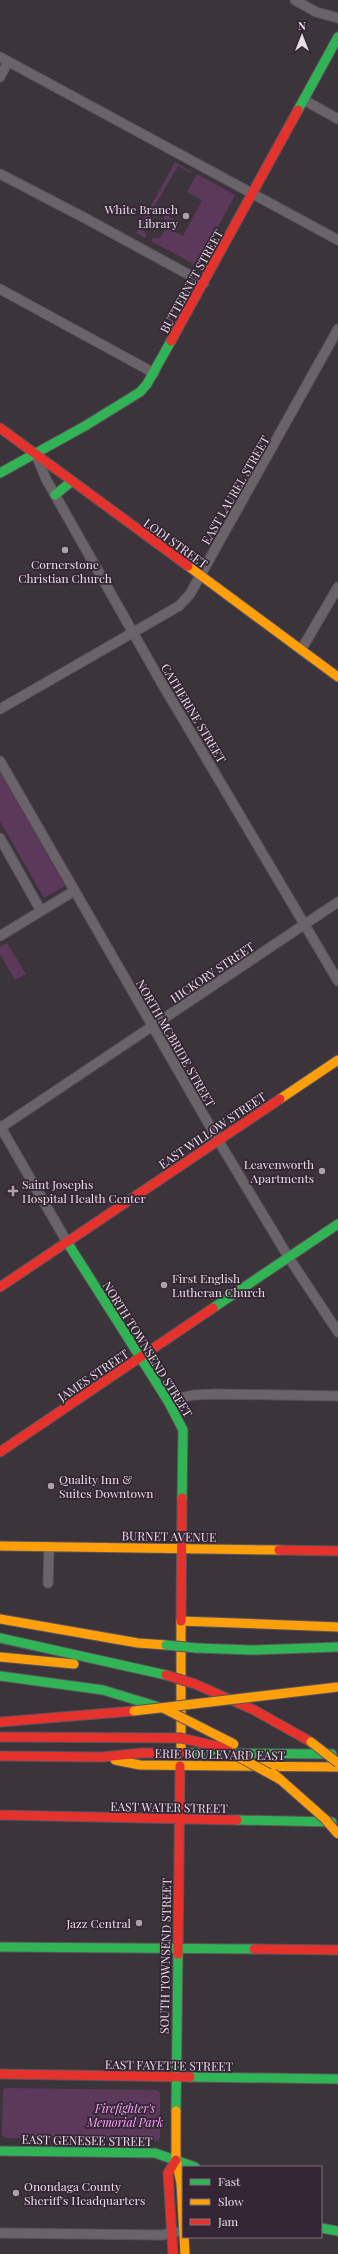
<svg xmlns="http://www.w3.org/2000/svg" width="338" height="2254" font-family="'Playfair Display',serif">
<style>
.green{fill:#5c385b}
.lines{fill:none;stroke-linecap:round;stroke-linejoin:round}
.street-casing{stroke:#5a535a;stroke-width:11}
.fast-casing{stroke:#5a535a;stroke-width:11}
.slow-casing{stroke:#5a535a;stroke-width:11}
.jam-casing{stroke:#5a535a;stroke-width:11}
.street{stroke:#6a646a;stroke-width:9}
.fast{stroke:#30b455;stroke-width:9}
.slow{stroke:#ff9f0a;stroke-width:9}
.jam{stroke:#e5322d;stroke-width:9}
.fast-bridge-casing{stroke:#5a535a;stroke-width:11;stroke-linecap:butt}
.slow-bridge-casing{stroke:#5a535a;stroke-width:11;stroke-linecap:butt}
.jam-bridge-casing{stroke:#5a535a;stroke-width:11;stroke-linecap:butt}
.fast-bridge{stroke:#30b455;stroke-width:9}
.slow-bridge{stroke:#ff9f0a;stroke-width:9}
.jam-bridge{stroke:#e5322d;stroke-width:9}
.poi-dot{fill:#aca2ab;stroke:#342634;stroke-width:1.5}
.labels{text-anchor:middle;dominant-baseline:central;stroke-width:3.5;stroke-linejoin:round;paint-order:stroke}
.poi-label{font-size:12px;fill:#e8dee7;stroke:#342634;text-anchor:start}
.street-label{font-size:12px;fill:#e8dee7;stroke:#342634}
.park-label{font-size:12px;font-style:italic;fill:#f9a0f7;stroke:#342634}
</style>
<rect width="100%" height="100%" fill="#3c343b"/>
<g class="green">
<path d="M175 162 192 172 191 173 178 166 142 228 147 236 145 238 136 233Z"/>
<path d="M197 174 235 195 197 266 151 241 153 238H160L170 221 164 219V217L173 200 170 209 172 210 169 217 175 220 170 230 183 236 202 200 187 192Z"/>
<path d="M0 772 65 886 44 898 0 821Z"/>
<path d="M7 943 26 974 15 980 0 954V947Z"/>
<path d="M7 2088 158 2090 160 2093V2138L157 2141 6 2138 2 2135 3 2089Z"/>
</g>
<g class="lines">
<defs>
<g id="street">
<path d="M295 0 316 12 338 18"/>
<path d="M0 57 338 240"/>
<path d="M0 77 8 62"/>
<path d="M304 100 338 119"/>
<path d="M0 174 83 217 204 283"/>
<path d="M0 289 154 373"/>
<path d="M36 455 46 479 161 682 338 981"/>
<path d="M301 650 338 587"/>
<path d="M0 709 179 606 190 594 338 329"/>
<path d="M0 761 218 1140 289 1258 338 1332"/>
<path d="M0 838 41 911"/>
<path d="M0 936 74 891"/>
<path d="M0 1126 67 1242"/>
<path d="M0 1128 338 902"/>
<path d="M168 1401 193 1395 217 1394 338 1396"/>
<path d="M48 1583 49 1547"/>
<path d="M0 2233 162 2235 176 2232"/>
</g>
<g id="fast">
<path d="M298 110 338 37"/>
<path d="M0 473 85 426 140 392 147 384 171 341"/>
<path d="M55 495 72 481"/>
<path d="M67 1242 168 1401 183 1430 182 1498"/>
<path d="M213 1308 338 1224"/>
<path d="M0 1638 166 1675"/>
<path d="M196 1648 251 1650 338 1647"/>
<path d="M0 1676 103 1690 162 1708"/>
<path d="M189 1753 332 1754"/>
<path d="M237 1820 332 1822"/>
<path d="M0 1947 254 1949"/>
<path d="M190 2077 338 2079"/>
<path d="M176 2111 178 1954"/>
<path d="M0 2151 155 2153 195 2167"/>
<path d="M321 2228 338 2231"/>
</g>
<g id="slow">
<path d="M188 566 338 677"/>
<path d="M280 1099 338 1060"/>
<path d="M0 1546 279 1550"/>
<path d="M0 1619 138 1643 166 1645"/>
<path d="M181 1621V1748"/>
<path d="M181 1621 338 1627"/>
<path d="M0 1657 74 1664"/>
<path d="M115 1760 140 1765 338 1767"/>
<path d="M176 2111V2160L181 2183 185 2254"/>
</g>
<g id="jam">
<path d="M171 341 298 110"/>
<path d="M0 428 188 566"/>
<path d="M0 1287 280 1099"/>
<path d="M0 1452 213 1308"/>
<path d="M279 1550 338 1551"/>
<path d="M181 1621 182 1498"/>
<path d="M195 1684 254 1710 311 1742"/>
<path d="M0 1722 134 1711"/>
<path d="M0 1756 102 1757 141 1753H189"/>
<path d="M0 1815 237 1820"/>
<path d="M254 1949 338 1950"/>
<path d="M178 1954 180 1766"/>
<path d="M0 2074 190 2077"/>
<path d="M173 2254 168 2173 176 2160"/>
</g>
</defs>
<use href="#street" class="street-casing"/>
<use href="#fast" class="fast-casing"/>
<use href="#slow" class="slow-casing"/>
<use href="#jam" class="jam-casing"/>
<use href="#street" class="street"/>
<use href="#fast" class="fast"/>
<use href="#slow" class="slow"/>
<use href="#jam" class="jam"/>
<defs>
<path id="fast-bridge" d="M166 1645 196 1648"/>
<g id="slow-bridge">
<path d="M163 1708 234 1744"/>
<path d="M134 1711 338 1687"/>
<path d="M311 1742 338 1763"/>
<path d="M230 1752 281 1780"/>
<path d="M273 1773 325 1819 338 1834"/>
</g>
<g id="jam-bridge">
<path d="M166 1675 195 1684"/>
<path d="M0 1737 181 1738 220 1747 230 1752"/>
</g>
</defs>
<use href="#fast-bridge" class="fast-bridge-casing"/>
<use href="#slow-bridge" class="slow-bridge-casing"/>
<use href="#jam-bridge" class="jam-bridge-casing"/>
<use href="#fast-bridge" class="fast-bridge"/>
<use href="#slow-bridge" class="slow-bridge"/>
<use href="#jam-bridge" class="jam-bridge"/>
</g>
<g class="poi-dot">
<circle cx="186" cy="216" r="4"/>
<circle cx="65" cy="550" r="4"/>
<circle cx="322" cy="1171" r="4"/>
<path d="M11 1185h4v4h4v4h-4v4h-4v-4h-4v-4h4z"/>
<circle cx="164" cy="1285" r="4"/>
<circle cx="51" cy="1486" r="4"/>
<circle cx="139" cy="1923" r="4"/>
<circle cx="16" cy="2193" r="4"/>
</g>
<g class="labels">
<g class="poi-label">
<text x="178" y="209" text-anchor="end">White Branch<tspan x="178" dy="14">Library</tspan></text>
<text x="65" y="564" text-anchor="middle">Cornerstone<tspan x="65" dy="14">Christian Church</tspan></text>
<text x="314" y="1164" text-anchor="end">Leavenworth<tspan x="314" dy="14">Apartments</tspan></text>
<text x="22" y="1184">Saint Josephs<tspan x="22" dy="14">Hospital Health Center</tspan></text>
<text x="172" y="1278">First English<tspan x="172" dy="14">Lutheran Church</tspan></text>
<text x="59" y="1479">Quality Inn &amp;<tspan x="59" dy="14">Suites Downtown</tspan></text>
<text x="131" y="1923" text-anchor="end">Jazz Central</text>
<text x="24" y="2186">Onondaga County<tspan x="24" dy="14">Sheriff's Headquarters</tspan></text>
</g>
<g class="street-label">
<text transform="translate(191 281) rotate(-61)">BUTTERNUT STREET</text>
<text transform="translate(235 490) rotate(-60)">EAST LAUREL STREET</text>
<text transform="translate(176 543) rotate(36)">LODI STREET</text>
<text transform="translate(194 713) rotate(59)">CATHERINE STREET</text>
<text transform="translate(212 972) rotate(-34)">HICKORY STREET</text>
<text transform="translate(176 1043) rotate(60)">NORTH MCBRIDE STREET</text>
<text transform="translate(212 1130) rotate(-34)">EAST WILLOW STREET</text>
<text transform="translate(148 1349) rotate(58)">NORTH TOWNSEND STREET</text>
<text transform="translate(93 1375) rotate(-34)">JAMES STREET</text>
<text transform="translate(169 1536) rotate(1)">BURNET AVENUE</text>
<text transform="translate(220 1754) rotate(1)">ERIE BOULEVARD EAST</text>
<text transform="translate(169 1807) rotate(1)">EAST WATER STREET</text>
<text transform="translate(165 1956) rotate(-89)">SOUTH TOWNSEND STREET</text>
<text transform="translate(169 2065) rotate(1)">EAST FAYETTE STREET</text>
<text transform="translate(87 2140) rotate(1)">EAST GENESEE STREET</text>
</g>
<g class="park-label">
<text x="125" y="2108">Firefighter's<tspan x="125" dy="14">Memorial Park</tspan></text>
</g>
</g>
<rect x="182" y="2166" width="140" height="72" fill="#342634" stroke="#7c707c"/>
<rect x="190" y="2179" width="20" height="6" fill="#30b455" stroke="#7c707c"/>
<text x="218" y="2186" font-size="12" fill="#e8dee7">Fast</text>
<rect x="190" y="2199" width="20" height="6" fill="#ff9f0a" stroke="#7c707c"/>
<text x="218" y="2206" font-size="12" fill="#e8dee7">Slow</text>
<rect x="190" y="2219" width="20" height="6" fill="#e5322d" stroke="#7c707c"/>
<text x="218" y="2226" font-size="12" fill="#e8dee7">Jam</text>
<g transform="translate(302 36)" stroke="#342634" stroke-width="3" paint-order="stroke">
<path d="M0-3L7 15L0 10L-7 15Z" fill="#e8dee7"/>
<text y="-6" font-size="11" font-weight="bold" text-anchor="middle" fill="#e8dee7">N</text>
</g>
</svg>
